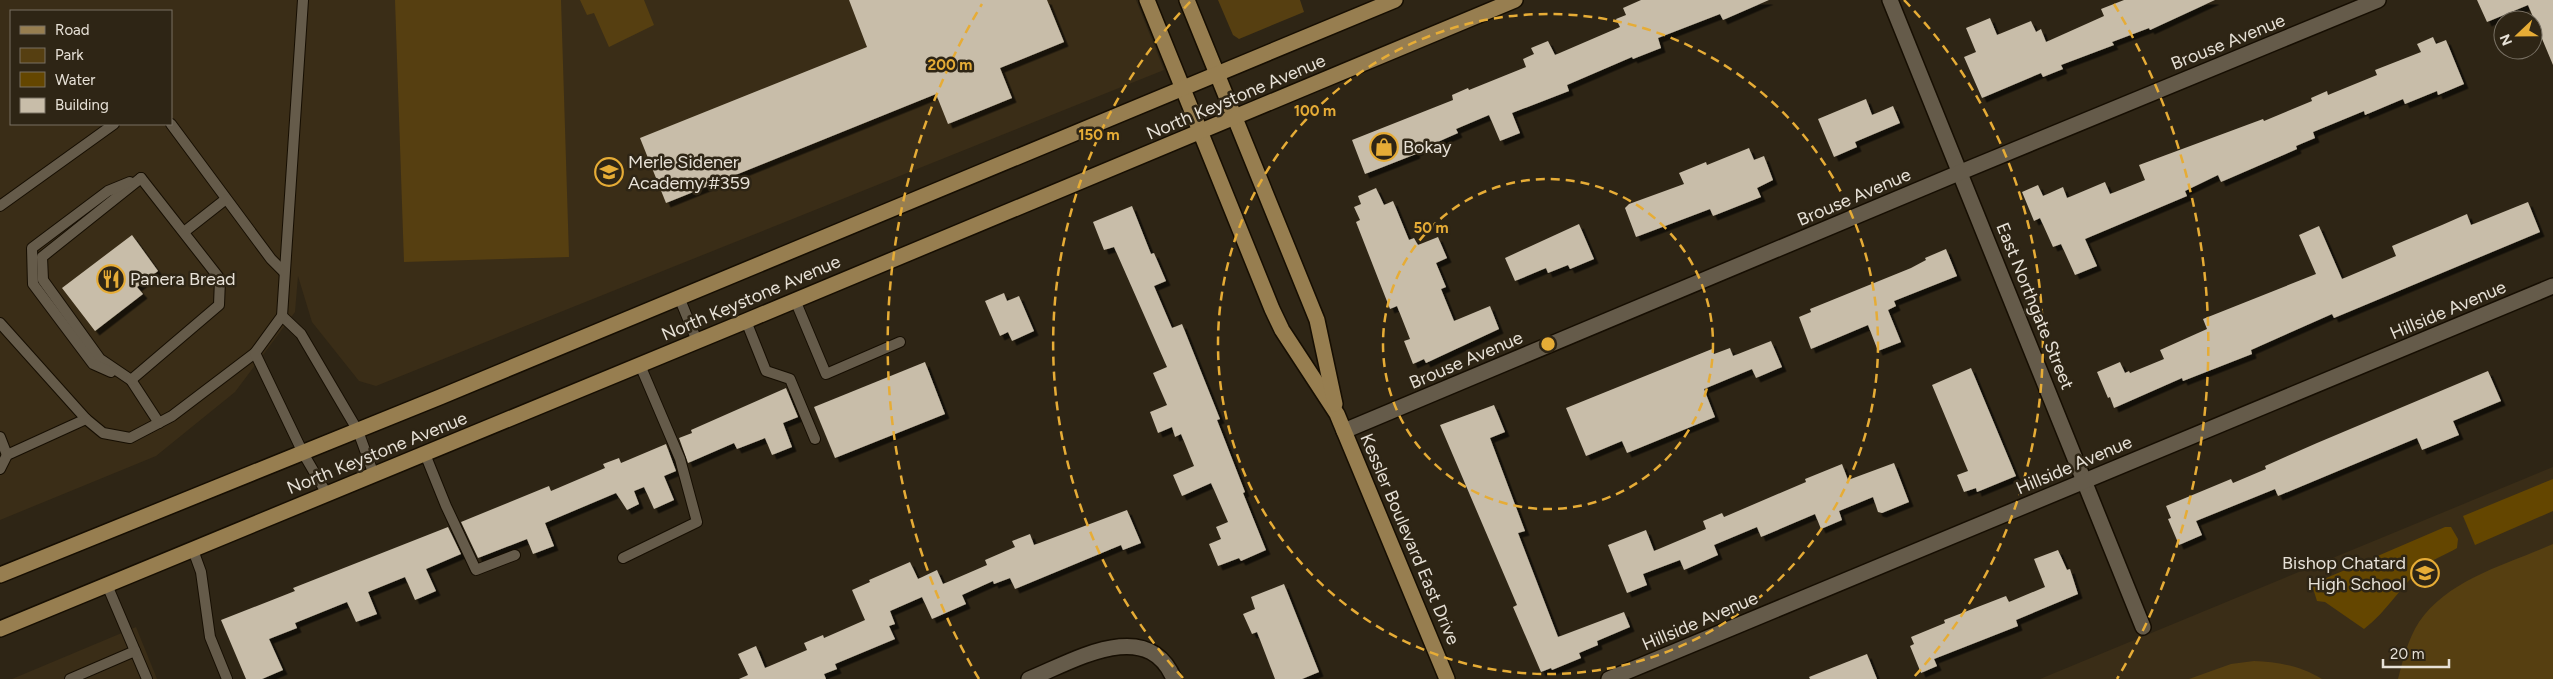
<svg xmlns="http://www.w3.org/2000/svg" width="2553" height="679" font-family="Figtree,sans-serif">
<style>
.built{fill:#3a2d17;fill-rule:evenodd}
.green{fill:#563f11}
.water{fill:#644600}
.building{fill:#c8bda9;filter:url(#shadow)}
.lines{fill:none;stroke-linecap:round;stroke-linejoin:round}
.service-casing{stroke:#160e02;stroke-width:12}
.minor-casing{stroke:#160e02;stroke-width:18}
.primary-casing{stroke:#160e02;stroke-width:18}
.service{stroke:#655b4a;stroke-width:10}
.minor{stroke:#655b4a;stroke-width:15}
.primary{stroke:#977e50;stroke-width:15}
.ring{fill:none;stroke:#e6ac36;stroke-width:2.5;stroke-dasharray:9 6}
.labels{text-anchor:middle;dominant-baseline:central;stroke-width:5;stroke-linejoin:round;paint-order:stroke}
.street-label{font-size:18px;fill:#e7e1d7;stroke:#2e2515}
.poi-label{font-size:18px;fill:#e7e1d7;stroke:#2e2515;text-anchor:start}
.centre{fill:#e6ac36;stroke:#2e2515;stroke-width:2.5}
.ring-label{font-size:15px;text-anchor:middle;font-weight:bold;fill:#e6ac36;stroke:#2e2515;stroke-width:5;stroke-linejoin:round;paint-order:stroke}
</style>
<defs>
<filter id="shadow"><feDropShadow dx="4.5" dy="4.5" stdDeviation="0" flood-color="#0009"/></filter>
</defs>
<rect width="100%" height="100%" fill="#2e2515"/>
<g class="built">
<path d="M0 0H1136L1164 70 376 386 359 381 312 322 298 276 295 312 235 392 156 456 0 520ZM11 11H171V124H11Z"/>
<path d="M2553 467V679H2040Z"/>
<path d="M136 627 157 679H12Z"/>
</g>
<g class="green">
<path d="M395 0H561L569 257 404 262Z"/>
<path d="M580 0H644L654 25 609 47 594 13 587 15Z"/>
<path d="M1218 0H1300L1304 12 1239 39 1233 35Z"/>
<path d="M2553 544V679H2398C2403 660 2408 639 2419 622 2448 579 2508 564 2553 544Z"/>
<path d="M2254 661C2278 662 2301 666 2322 679H2189L2231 664Z"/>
</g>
<g class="water">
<path d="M2553 479V511L2475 545 2463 516Z"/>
<path d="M2445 527H2451L2458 539 2457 548C2447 554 2435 558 2426 565 2402 583 2388 611 2364 629L2325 602 2317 601 2311 582 2324 579Z"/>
</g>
<g class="building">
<path d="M849 0H1047L1064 42 1000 68 1012 98 948 124 936 94 666 203 640 138 867 47Z"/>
<path d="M1641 0H1769L1723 20 1720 14 1658 38 1661 48 1633 59 1632 57 1567 85 1569 91 1512 113 1520 133 1500 141 1489 115 1456 129 1458 133 1415 152 1416 154 1365 174 1352 140 1453 100 1452 95 1468 88 1469 90 1526 67 1523 59 1534 54 1531 48 1548 41 1555 55 1620 27 1616 19 1626 15 1623 8Z"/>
<path d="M2124 0H2215L2150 30 2149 28 2112 42 2114 45 2061 65 2063 69 2043 77 2041 73 1982 98 1964 57 1976 52 1966 28 1990 18 1997 35 2031 21 2036 32 2041 29 2046 42 2104 16 2101 9Z"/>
<path d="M2477 0H2553V65L2528 5 2487 22Z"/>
<path d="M2433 37 2436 44 2446 40 2464 84 2438 95 2437 91 2405 104 2403 99 2365 115 2364 111 2313 132 2315 138 2296 146 2297 149 2221 182 2218 175 2185 191 2187 196 2085 239 2097 266 2075 275 2061 244 2053 247 2040 218 2034 221 2022 192 2038 185 2043 196 2063 187 2067 198 2105 182 2110 194 2145 180 2139 165 2263 119 2264 121 2312 101 2311 98 2327 91 2328 95 2377 75 2375 70 2421 52 2417 44Z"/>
<path d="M1866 99 1872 115 1893 106 1900 123 1855 142 1857 147 1834 157 1818 119Z"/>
<path d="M1749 148 1754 160 1764 156 1773 180 1757 188 1761 197 1713 216 1710 209 1636 237 1625 208 1629 204 1684 184 1679 173 1706 162 1707 165Z"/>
<path d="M1376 188 1384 205 1393 201 1409 240 1414 238 1418 245 1438 237 1447 258 1436 263 1446 287 1441 289 1454 321 1490 306 1499 329 1426 363 1424 359 1413 364 1404 341 1410 339 1397 306 1390 309 1356 222 1360 220 1354 207 1361 204 1358 196Z"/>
<path d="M2528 202 2540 232 2334 318 2332 314 2251 350 2252 354 2183 381 2182 378 2114 408 2110 397 2108 398 2097 372 2120 362 2125 373 2129 371 2130 373 2164 359 2160 350 2207 329 2203 319 2316 274 2299 235 2319 226 2342 279 2396 256 2392 246 2442 225 2467 214 2471 225Z"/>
<path d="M1132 206 1151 254 1154 253 1166 281 1154 286 1172 328 1182 324 1220 419 1217 420 1245 492 1243 493 1266 550 1241 561 1239 558 1218 566 1209 544 1221 539 1216 527 1228 522 1211 483 1182 496 1173 475 1194 466 1181 434 1175 437 1172 427 1158 433 1150 412 1167 405 1153 373 1167 367 1114 247 1104 250 1093 222Z"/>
<path d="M1579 224 1594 259 1570 269 1568 265 1548 273 1546 268 1515 281 1505 258Z"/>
<path d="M132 235 158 271 137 287 143 294 95 331 62 288Z"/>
<path d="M1946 249 1957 276 1894 301 1896 306 1888 310 1901 342 1878 351 1868 325 1811 349 1799 317 1811 312 1810 309 1911 268 1926 260 1925 258Z"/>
<path d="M1004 293 1007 301 1019 296 1034 331 1012 341 1008 332 1000 336 985 301Z"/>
<path d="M1771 341 1782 367 1756 378 1752 369 1704 389 1715 417 1627 453 1622 441 1586 456 1566 408 1712 349 1714 354 1730 348 1733 356Z"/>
<path d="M925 362 945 414 835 458 814 407Z"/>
<path d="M1971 368 2016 476 1977 492 1976 488 1964 492 1957 475 1968 471 1932 385Z"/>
<path d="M2488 371 2501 401 2453 421 2459 435 2422 450 2417 438 2278 496 2275 489 2196 521 2202 535 2179 545 2168 519 2171 518 2166 506 2231 479 2233 483 2266 469 2265 466 2317 443Z"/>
<path d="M786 388 798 417 783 423 792 447 772 455 765 438 737 449 734 443 688 463 679 438 692 433 691 430Z"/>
<path d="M1494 405 1505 432 1490 438 1525 531 1518 533 1558 637 1624 612 1630 627 1597 641 1598 645 1579 653 1581 658 1552 670 1551 668 1541 672 1513 607 1517 605 1440 425Z"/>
<path d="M666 444 676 471 664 476 674 500 654 509 644 487 634 491 639 504 627 510 616 493 545 523 554 546 533 554 527 539 478 558 461 522 549 486 551 491 605 468 603 464 619 458 621 463Z"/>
<path d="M1894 463 1909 502 1882 513 1878 512 1873 497 1839 511 1842 520 1821 529 1815 514 1761 537 1757 527 1714 545 1718 555 1684 570 1680 560 1643 574 1647 585 1627 593 1608 545 1646 530 1654 551 1706 529 1703 521 1722 513 1724 517 1806 482 1805 479 1842 464 1848 480Z"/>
<path d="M1127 510 1141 543 1123 550 1121 545 1015 589 1010 578 994 584 993 581 962 595 966 604 932 619 922 597 890 611 895 624 889 626 895 639 835 664 837 669 824 674 826 679H739L748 675 738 654 756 646 765 668 807 650 804 643 823 635 824 638 865 620 852 590 870 582 869 580 910 562 918 579 937 570 943 584 987 565 985 560 1015 547 1012 541 1030 534 1034 545Z"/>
<path d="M448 527 461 554 426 569 436 591 415 600 405 577 368 592 377 614 356 622 347 602 295 623 297 628 269 639 283 670 262 679H246L221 620 295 591 293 588Z"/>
<path d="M2058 550 2067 570 2070 569 2078 594 2016 620 2018 626 1934 659 1937 666 1921 673 1910 646 1914 644 1911 637 1945 623 1944 620 2006 596 2009 602 2045 587 2034 559Z"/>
<path d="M1284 584 1319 672 1302 679H1275L1257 632 1252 634 1243 614 1255 609 1251 597Z"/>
<path d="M1867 654 1877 679H1810L1809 677Z"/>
</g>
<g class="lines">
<defs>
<g id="service">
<path d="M171 124 271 259 284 272"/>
<path d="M141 178 42 257 43 280 100 359 131 380 159 423"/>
<path d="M0 206 114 124"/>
<path d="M184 232 226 199"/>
<path d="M679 297 697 341"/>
<path d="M795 300 826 374 900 342"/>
<path d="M282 316 301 334 358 431 374 475"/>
<path d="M746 321 766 371 790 379 815 439"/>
<path d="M0 323 86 419 103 433 130 438 172 416 255 353 282 316 303 0"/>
<path d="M255 353 303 453 327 494"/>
<path d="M111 372 93 364 33 284 32 248 108 191 130 182"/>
<path d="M131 380 219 305 220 279 141 178"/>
<path d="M0 437 7 455"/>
<path d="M425 454 446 506 476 570 515 555"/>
<path d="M0 469 7 455 86 419"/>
<path d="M193 550 201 572 210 637 227 679"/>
<path d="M623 558 697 522 680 459 640 365"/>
<path d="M107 585 147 679"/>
<path d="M70 679 135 651"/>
</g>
<g id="minor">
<path d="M1890 0 2143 627"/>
<path d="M1344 431 1961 172 2378 0"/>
<path d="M1029 679C1072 662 1147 615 1174 679"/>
<path d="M1609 679 2553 286"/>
</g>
<g id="primary">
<path d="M1147 0 1272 309 1282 330 1337 414 1447 679"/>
<path d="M1187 0 1317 320 1335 404"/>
<path d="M0 575 440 397 1395 0"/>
<path d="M0 629 746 321 1515 0"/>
</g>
</defs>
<use href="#service" class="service-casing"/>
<use href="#minor" class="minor-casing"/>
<use href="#primary" class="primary-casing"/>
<use href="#service" class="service"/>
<use href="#minor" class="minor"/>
<use href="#primary" class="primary"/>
</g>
<g class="ring">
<circle cx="1548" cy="344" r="165"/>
<circle cx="1548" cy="344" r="330"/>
<path d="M1183 678A495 495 0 0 1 1192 0M1904 0A495 495 0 0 1 1913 678"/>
<path d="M979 679A660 660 0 0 1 982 4M2114 4A660 660 0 0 1 2117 679"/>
</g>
<defs>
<symbol id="shop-ring" viewBox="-11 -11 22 22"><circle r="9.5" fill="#2e2515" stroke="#e6ac36" stroke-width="1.5"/><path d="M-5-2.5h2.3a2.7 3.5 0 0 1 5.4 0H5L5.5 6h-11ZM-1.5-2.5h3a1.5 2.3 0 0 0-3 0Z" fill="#e6ac36"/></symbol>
<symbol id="school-ring" viewBox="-11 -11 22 22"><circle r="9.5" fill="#2e2515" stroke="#e6ac36" stroke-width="1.5"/><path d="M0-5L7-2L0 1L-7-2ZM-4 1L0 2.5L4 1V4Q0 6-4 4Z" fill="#e6ac36"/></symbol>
<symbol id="restaurant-ring" viewBox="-11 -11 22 22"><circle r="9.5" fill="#2e2515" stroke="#e6ac36" stroke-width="1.5"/><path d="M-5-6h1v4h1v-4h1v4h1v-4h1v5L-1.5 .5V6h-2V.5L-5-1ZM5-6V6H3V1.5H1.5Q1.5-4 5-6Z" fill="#e6ac36"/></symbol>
</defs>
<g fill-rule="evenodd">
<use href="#shop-ring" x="1368" y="131" width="32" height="32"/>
<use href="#school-ring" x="593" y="156" width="32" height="32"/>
<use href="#restaurant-ring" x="95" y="263" width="32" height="32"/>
<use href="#school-ring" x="2409" y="557" width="32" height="32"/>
</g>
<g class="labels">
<g class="street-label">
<text transform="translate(2228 42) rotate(-22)">Brouse Avenue</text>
<text transform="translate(1236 97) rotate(-23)">North Keystone Avenue</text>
<text transform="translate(1854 197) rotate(-23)">Brouse Avenue</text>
<text transform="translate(751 298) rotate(-23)">North Keystone Avenue</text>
<text transform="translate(2035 306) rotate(68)">East Northgate Street</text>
<text transform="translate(2448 310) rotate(-23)">Hillside Avenue</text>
<text transform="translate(1466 360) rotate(-23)">Brouse Avenue</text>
<text transform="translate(377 453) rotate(-22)">North Keystone Avenue</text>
<text transform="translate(2074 465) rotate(-23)">Hillside Avenue</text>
<text transform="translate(1410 539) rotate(67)">Kessler Boulevard East Drive</text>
<text transform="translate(1700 621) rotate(-23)">Hillside Avenue</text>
</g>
<g class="poi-label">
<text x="1403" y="147">Bokay</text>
<text x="628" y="162">Merle Sidener<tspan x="628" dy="21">Academy #359</tspan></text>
<text x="130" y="279">Panera Bread</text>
<text x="2406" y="563" text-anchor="end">Bishop Chatard<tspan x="2406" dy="21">High School</tspan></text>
</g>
</g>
<circle cx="1548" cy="344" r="8" class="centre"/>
<g class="ring-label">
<text x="950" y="70">200 m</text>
<text x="1315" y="116">100 m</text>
<text x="1099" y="140">150 m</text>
<text x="1431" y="233">50 m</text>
</g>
<rect x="10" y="10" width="162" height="115" fill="#2e2515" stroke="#787063"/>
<rect x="20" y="26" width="25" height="8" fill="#977e50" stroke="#787063"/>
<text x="55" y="35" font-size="15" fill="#e7e1d7">Road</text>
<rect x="20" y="48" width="25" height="15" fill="#563f11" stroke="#787063"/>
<text x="55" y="60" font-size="15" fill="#e7e1d7">Park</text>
<rect x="20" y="72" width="25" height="15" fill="#644600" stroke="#787063"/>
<text x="55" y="85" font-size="15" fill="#e7e1d7">Water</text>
<rect x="20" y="98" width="25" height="15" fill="#c8bda9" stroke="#787063"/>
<text x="55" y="110" font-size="15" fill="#e7e1d7">Building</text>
<g transform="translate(2518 35) rotate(248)"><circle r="24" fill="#2e2515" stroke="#787063"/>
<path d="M0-4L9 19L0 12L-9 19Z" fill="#e6ac36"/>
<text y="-8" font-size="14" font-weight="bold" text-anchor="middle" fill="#e7e1d7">N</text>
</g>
<path d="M2383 659v8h66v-8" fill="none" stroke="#e7e1d7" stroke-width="2.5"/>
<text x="2390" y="659" font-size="15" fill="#e7e1d7" stroke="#2e2515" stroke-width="4" paint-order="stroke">20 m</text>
</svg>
